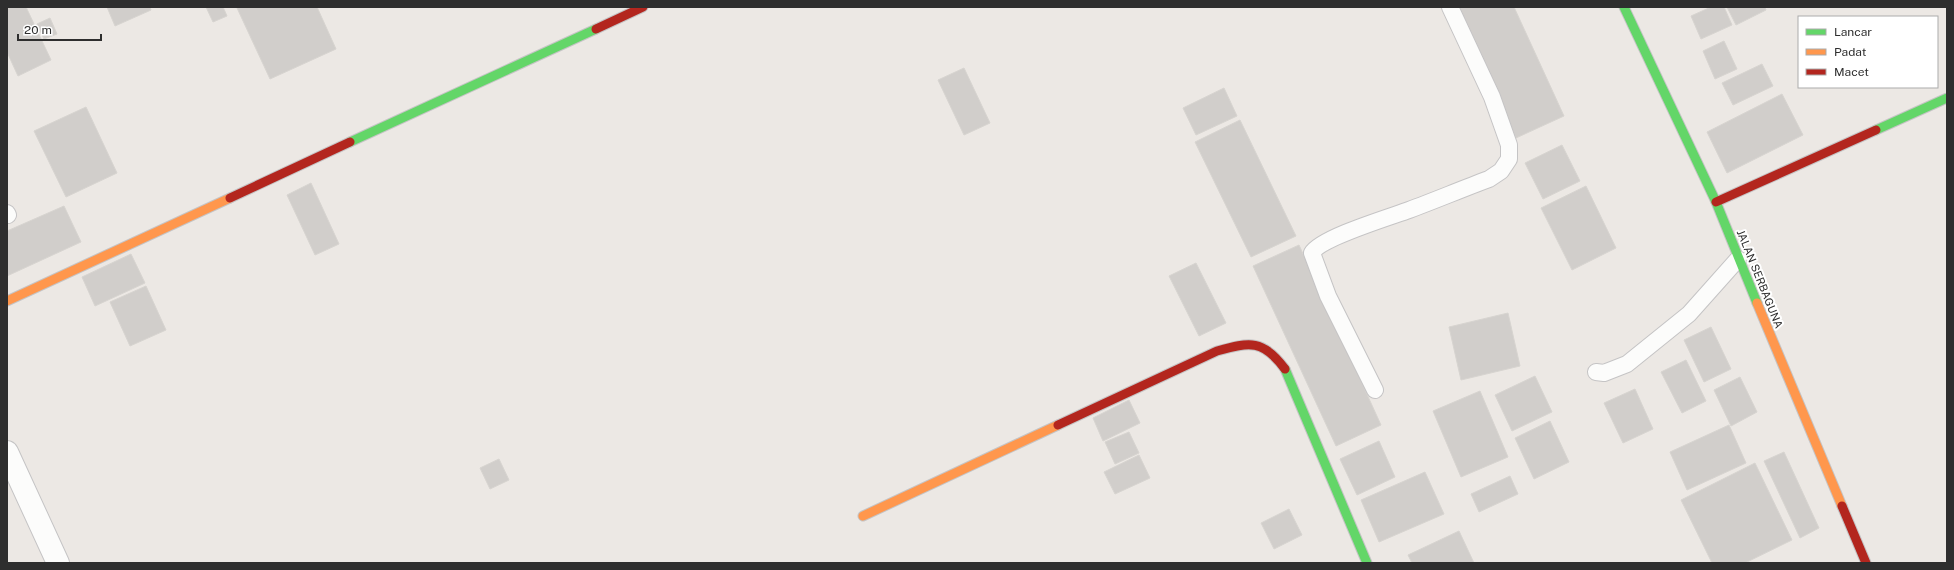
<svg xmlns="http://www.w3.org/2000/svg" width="1954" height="570" font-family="'Public Sans',sans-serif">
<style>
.building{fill:#d1cecb;stroke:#d7d4d0}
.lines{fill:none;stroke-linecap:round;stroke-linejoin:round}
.lane-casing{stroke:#c5c4c5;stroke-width:18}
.street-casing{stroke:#c5c4c5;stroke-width:24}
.fast-casing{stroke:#c5c4c5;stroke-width:11}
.slow-casing{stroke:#c5c4c5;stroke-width:11}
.jam-casing{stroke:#c5c4c5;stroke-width:11}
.lane{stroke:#fcfcfb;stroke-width:16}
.street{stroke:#fcfcfb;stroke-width:22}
.fast{stroke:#63d668;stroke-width:9}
.slow{stroke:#ff974d;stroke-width:9}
.jam{stroke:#b3261e;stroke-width:9}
.labels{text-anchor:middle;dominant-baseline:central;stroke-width:4;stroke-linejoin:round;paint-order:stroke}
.street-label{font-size:11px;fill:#2e2e2e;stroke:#fff}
</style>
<rect width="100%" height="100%" fill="#ece8e4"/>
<g class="building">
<path d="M7 7H26L51 60 18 76 7 52Z"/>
<path d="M107 7H150L151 10 115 26Z"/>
<path d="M206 7H223L227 16 213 22Z"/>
<path d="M240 7H317L336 49 270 79 237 8Z"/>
<path d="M1456 7H1514L1564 116 1516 138Z"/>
<path d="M1711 7H1724L1732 25 1701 39 1691 16Z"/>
<path d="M1727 7H1765L1766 10 1736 25Z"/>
<path d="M50 18 57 34 44 39 37 24Z"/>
<path d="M1724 41 1737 69 1715 79 1703 51Z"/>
<path d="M1762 64 1773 86 1733 105 1722 83Z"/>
<path d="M964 68 990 123 964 135 938 80Z"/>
<path d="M1224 88 1237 116 1196 135 1183 108Z"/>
<path d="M1782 94 1803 135 1727 173 1707 132Z"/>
<path d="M86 107 117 173 66 197 34 131Z"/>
<path d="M1240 120 1296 236 1251 257 1195 142Z"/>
<path d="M1562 145 1580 181 1543 199 1525 163Z"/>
<path d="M311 183 339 244 315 255 287 195Z"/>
<path d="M1586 186 1616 248 1572 270 1541 208Z"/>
<path d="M64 206 81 242 7 276V231Z"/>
<path d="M1299 245 1381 425 1336 446 1253 266Z"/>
<path d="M131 254 145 283 95 306 82 277Z"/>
<path d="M1196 263 1226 323 1199 336 1169 276Z"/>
<path d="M146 286 166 330 130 346 110 302Z"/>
<path d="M1508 313 1520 366 1461 380 1449 327Z"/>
<path d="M1711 327 1731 369 1704 382 1684 340Z"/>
<path d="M1686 360 1706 401 1682 413 1661 372Z"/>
<path d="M1535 376 1552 412 1512 431 1495 395Z"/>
<path d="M1740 377 1757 412 1731 426 1714 390Z"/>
<path d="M1635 389 1653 429 1623 443 1604 403Z"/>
<path d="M1480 391 1508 457 1461 477 1433 411Z"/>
<path d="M1129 400 1140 423 1103 441 1093 418Z"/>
<path d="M1550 421 1569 462 1534 479 1515 438Z"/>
<path d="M1729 425 1746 463 1687 490 1670 452Z"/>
<path d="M1129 432 1139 453 1115 464 1105 442Z"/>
<path d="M1379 441 1395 477 1357 495 1340 459Z"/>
<path d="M1784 452 1819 528 1800 538 1764 461Z"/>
<path d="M1139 455 1150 478 1115 494 1104 472Z"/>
<path d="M499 459 509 480 490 489 480 468Z"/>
<path d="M1755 463 1792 540 1745 563H1712L1681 500Z"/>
<path d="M1425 472 1444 514 1379 542 1361 500Z"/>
<path d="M1510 476 1518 494 1479 512 1471 494Z"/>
<path d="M1289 509 1302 535 1274 549 1261 523Z"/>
<path d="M1459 531 1474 563H1412L1408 555Z"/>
</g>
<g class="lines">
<defs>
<g id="lane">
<path d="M7 213 8 215"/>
<path d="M1596 372 1604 373 1627 364 1689 314 1738 259"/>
<path d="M1375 390 1328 296 1312 253C1320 238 1390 217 1409 210 1436 200 1462 189 1489 179L1501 171 1509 159V145L1492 97 1450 7"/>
</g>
<path id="street" d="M7 452 58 563"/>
<g id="fast">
<path d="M1624 7 1716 202 1757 303"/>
<path d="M1876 130 1947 98"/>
<path d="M350 142 596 29"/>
<path d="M1285 369 1367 563"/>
</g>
<g id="slow">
<path d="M7 301 230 198"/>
<path d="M1757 303 1842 506"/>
<path d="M863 516 1058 425"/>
</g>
<g id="jam">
<path d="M596 29 643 7"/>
<path d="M230 198 350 142"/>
<path d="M1716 202 1876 130"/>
<path d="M1058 425 1217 351C1250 342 1263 339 1285 369"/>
<path d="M1842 506 1866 563"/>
</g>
</defs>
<use href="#lane" class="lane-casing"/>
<use href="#street" class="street-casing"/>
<use href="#fast" class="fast-casing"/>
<use href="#slow" class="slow-casing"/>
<use href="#jam" class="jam-casing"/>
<use href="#lane" class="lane"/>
<use href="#street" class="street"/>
<use href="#fast" class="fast"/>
<use href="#slow" class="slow"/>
<use href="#jam" class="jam"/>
</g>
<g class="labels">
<g class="street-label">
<text transform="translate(1760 279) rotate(68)">JALAN SERBAGUNA</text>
</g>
</g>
<rect width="1954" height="570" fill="none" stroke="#2e2e2e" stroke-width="16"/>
<rect x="1798" y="16" width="140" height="72" fill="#ffffff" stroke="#ababab"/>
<rect x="1806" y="29" width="20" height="6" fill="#63d668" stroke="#ababab"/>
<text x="1834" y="36" font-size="12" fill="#2e2e2e">Lancar</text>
<rect x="1806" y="49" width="20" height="6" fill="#ff974d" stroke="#ababab"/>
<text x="1834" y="56" font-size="12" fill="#2e2e2e">Padat</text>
<rect x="1806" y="69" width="20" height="6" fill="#b3261e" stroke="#ababab"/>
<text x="1834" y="76" font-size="12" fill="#2e2e2e">Macet</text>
<path d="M18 34v6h83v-6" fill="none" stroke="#2e2e2e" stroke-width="2"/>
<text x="24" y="34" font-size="12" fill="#2e2e2e" stroke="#ffffff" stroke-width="3" paint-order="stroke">20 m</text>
</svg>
